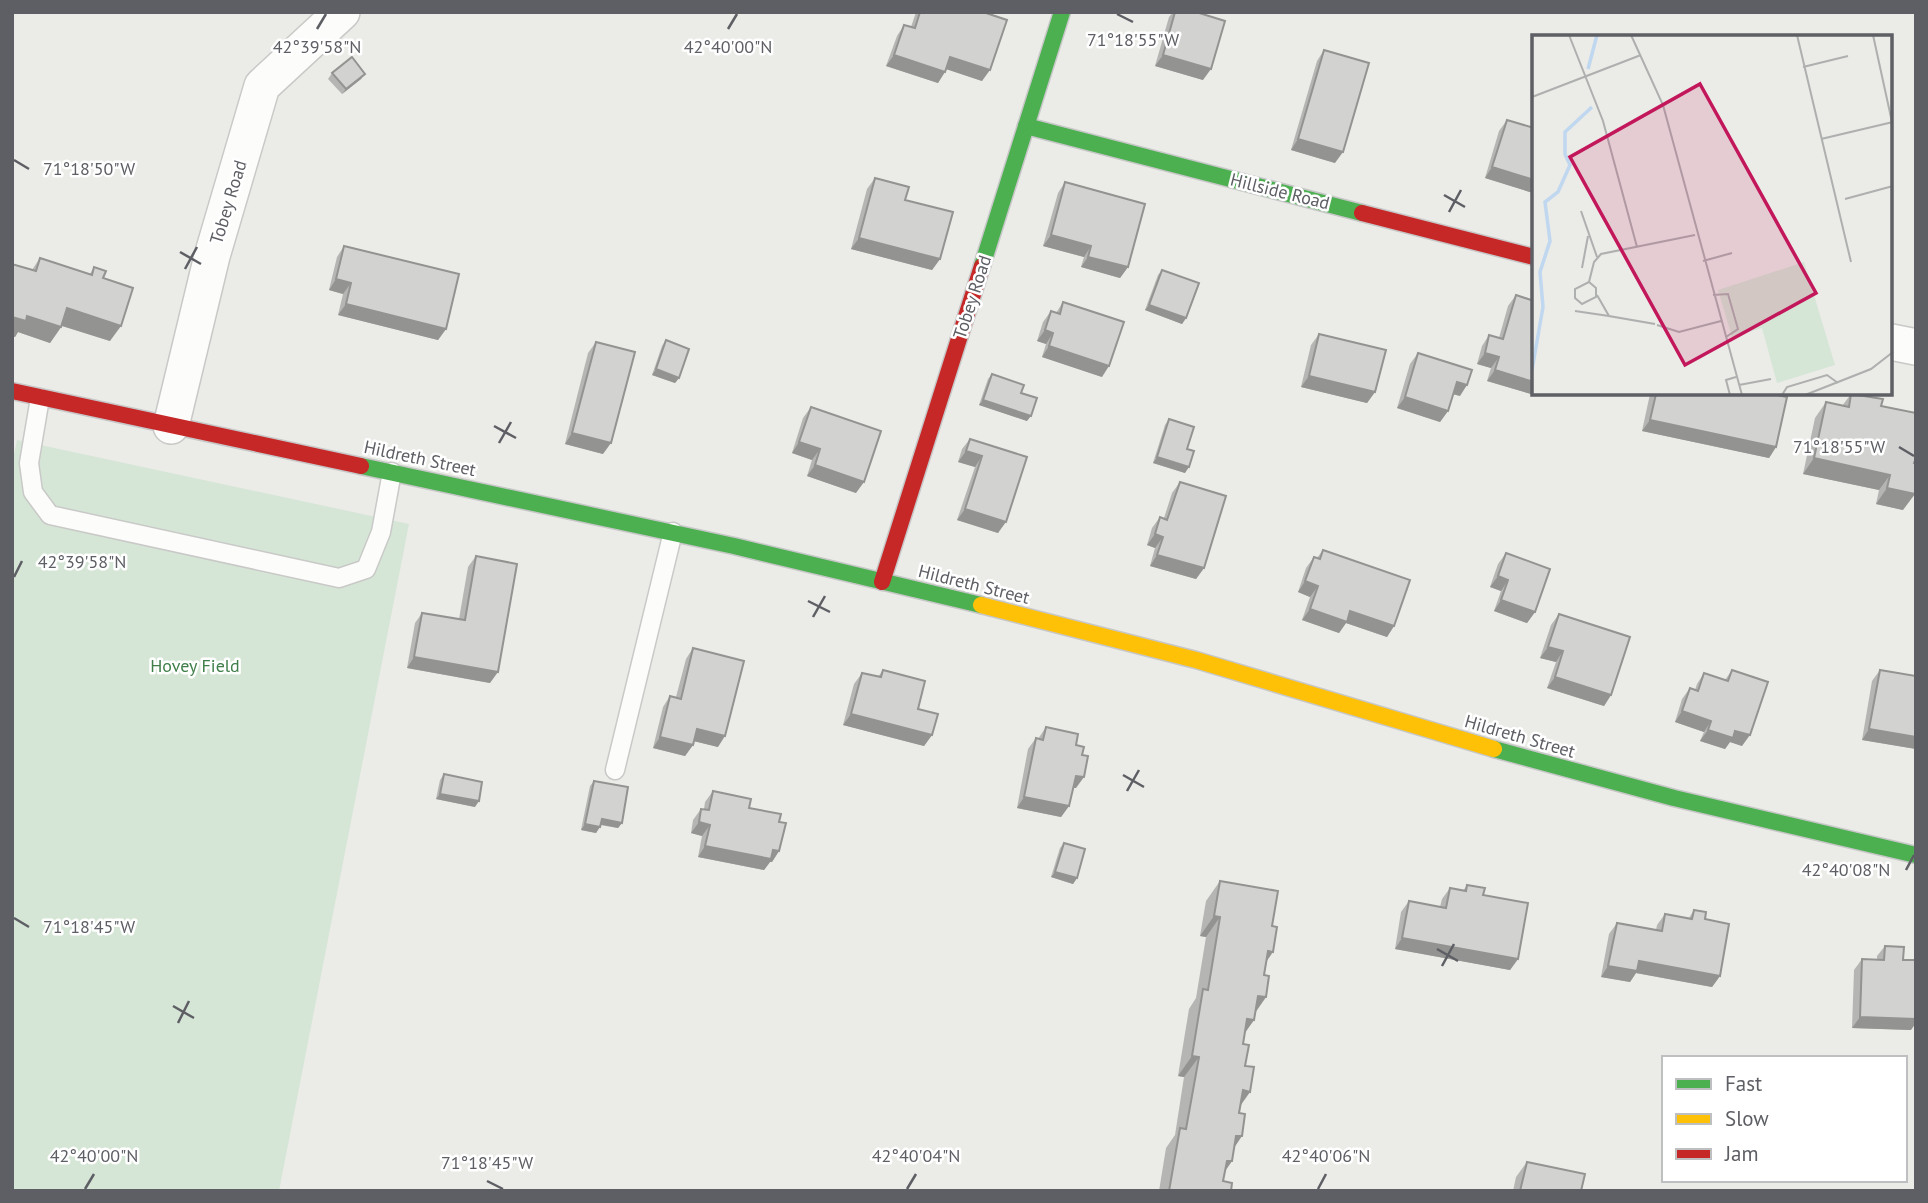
<svg xmlns="http://www.w3.org/2000/svg" width="1928" height="1203" font-family="'PT Sans',sans-serif">
<style>
.green{fill:#d6e6d6}
.lines{fill:none;stroke-linecap:round;stroke-linejoin:round}
.lane-casing{stroke:#c9c9c8;stroke-width:21}
.street-casing{stroke:#c9c9c8;stroke-width:38}
.fast-casing{stroke:#c7c7c8;stroke-width:19}
.slow-casing{stroke:#c7c7c8;stroke-width:19}
.jam-casing{stroke:#c7c7c8;stroke-width:19}
.lane{stroke:#fcfcfb;stroke-width:18}
.street{stroke:#fcfcfb;stroke-width:35}
.fast{stroke:#4caf50;stroke-width:16}
.slow{stroke:#ffc107;stroke-width:16}
.jam{stroke:#c62828;stroke-width:16}
.wall{fill:#b5b5b3}
.shaded-wall{fill:#939392}
.building{fill:#d2d2d0;stroke:#939392;stroke-width:2}
.ticks{fill:none;stroke:#5d5f64;stroke-width:2.5}
.labels{text-anchor:middle;dominant-baseline:central;stroke-width:5;stroke-linejoin:round;paint-order:stroke}
.street-label{font-size:18px;fill:#5d5f64;stroke:#fff}
.park-label{font-size:18px;fill:#407f4a;stroke:#fff}
.inset-river{fill:none;stroke:#c0d7f0;stroke-width:3.5}
.inset-road{fill:none;stroke:#aeafaf;stroke-width:2}
.view{fill:#c2185b;fill-opacity:0.15;stroke:#c2185b;stroke-width:3.5}
.inset-edge{fill:none;stroke:#5d5f64;stroke-width:3.5}
.ticks-label{font-size:18px;text-anchor:middle;fill:#5d5f64;stroke:#fff;stroke-width:5;stroke-linejoin:round;paint-order:stroke}
</style>
<rect width="100%" height="100%" fill="#ebebe7"/>
<path class="green" d="M17 440 409 524 279 1191H12V464Z"/>
<g class="lines">
<defs>
<g id="lane">
<path d="M40 398 29 463 33 492 50 515 339 578 366 569 381 532 392 472"/>
<path d="M615 770 673 532"/>
</g>
<g id="street">
<path d="M1891 342 1916 347"/>
<path d="M171 426 212 256 262 86 342 12"/>
</g>
<g id="fast">
<path d="M1026 126 1362 213"/>
<path d="M982 266 1062 12"/>
<path d="M361 466 734 546 981 605"/>
<path d="M1494 749 1674 798 1916 855"/>
</g>
<path id="slow" d="M981 605 1196 660 1494 749"/>
<g id="jam">
<path d="M1362 213 1534 257"/>
<path d="M12 391 361 466"/>
<path d="M882 582 982 266"/>
</g>
</defs>
<use href="#lane" class="lane-casing"/>
<use href="#street" class="street-casing"/>
<use href="#fast" class="fast-casing"/>
<use href="#slow" class="slow-casing"/>
<use href="#jam" class="jam-casing"/>
<use href="#lane" class="lane"/>
<use href="#street" class="street"/>
<use href="#fast" class="fast"/>
<use href="#slow" class="slow"/>
<use href="#jam" class="jam"/>
</g>
<g class="wall">
<path d="M916 12H983L982 81 946 69 938 83 886 66 897 36 904 25 911 27Z"/>
<path d="M1173 12H1196L1203 80 1155 66 1169 17Z"/>
<path d="M1324 50 1335 163 1291 150 1317 61Z"/>
<path d="M332 73 361 79 342 94 328 79Z"/>
<path d="M1507 120 1533 193 1485 178 1499 131Z"/>
<path d="M875 178 905 200 940 259 932 270 851 249 867 189Z"/>
<path d="M1065 182 1128 267 1120 278 1081 267 1084 257 1043 246 1058 193Z"/>
<path d="M344 246 446 329 438 340 338 315 343 294 329 290 337 257Z"/>
<path d="M40 258 90 274 94 267 103 278 110 341 62 326 50 343 18 332 15 337 12 336V264L32 270Z"/>
<path d="M1162 270 1186 318 1182 324 1145 310 1158 275Z"/>
<path d="M1516 295 1531 394 1487 381 1491 368 1477 364 1482 346 1489 335 1499 338 1508 306Z"/>
<path d="M1063 302 1102 377 1042 357 1046 344 1037 341 1043 322 1051 311 1056 313Z"/>
<path d="M1319 334 1375 392 1367 403 1301 387 1311 345Z"/>
<path d="M666 340 679 378 675 383 652 375 662 346Z"/>
<path d="M596 342 603 454 565 444 588 353Z"/>
<path d="M1418 353 1460 396 1453 394 1448 411 1440 422 1397 408 1410 364Z"/>
<path d="M992 374 1021 393 1027 421 979 405 988 379Z"/>
<path d="M1650 394H1772L1776 447 1769 458 1642 431Z"/>
<path d="M1851 394 1881 406 1903 510 1876 504 1879 490 1803 474 1815 418 1826 402 1842 406Z"/>
<path d="M811 407 856 493 807 476 812 460 792 453 803 418Z"/>
<path d="M1169 419 1187 449 1185 473 1153 463 1165 425Z"/>
<path d="M970 439 1027 457 998 533 957 520 975 467 958 462 962 449Z"/>
<path d="M1180 482 1204 568 1196 579 1150 566 1155 548 1147 545 1152 528 1160 517 1164 518 1172 493Z"/>
<path d="M1323 550 1394 626 1387 637 1346 623 1339 633 1302 620 1310 597 1298 592 1306 568 1314 557 1317 558Z"/>
<path d="M1506 553 1535 612 1527 623 1494 611 1501 591 1490 587 1498 564Z"/>
<path d="M476 556 490 683 407 668 415 623 422 613 459 619 468 567Z"/>
<path d="M1559 614 1611 695 1604 706 1547 688 1556 662 1540 658 1551 625Z"/>
<path d="M693 648 718 747 694 741 693 745 685 756 653 748 663 707 670 696 676 697 686 659Z"/>
<path d="M883 670 918 709 932 735 924 746 843 725 854 684 862 673 878 677Z"/>
<path d="M1732 670 1742 746 1730 742 1725 749 1700 741 1704 732 1675 722 1682 699 1690 688 1695 690 1697 684 1704 673 1725 680Z"/>
<path d="M1880 670 1916 676V749L1862 740 1872 681Z"/>
<path d="M1046 727 1076 745V788H1073L1069 806 1061 817 1017 808 1028 749 1036 738 1038 739Z"/>
<path d="M444 774 475 807 436 799 440 780Z"/>
<path d="M594 781 622 823 618 828 600 825 596 833 581 830 590 786Z"/>
<path d="M713 791 779 822V851L772 862H770L764 870 698 857 702 836 691 833 693 820 701 809H704L705 802Z"/>
<path d="M1064 843 1077 878 1073 884 1051 877 1060 848Z"/>
<path d="M1220 881 1266 962 1264 975 1266 997 1255 1013 1254 1020 1244 1033 1243 1044 1245 1066 1240 1106 1232 1161 1225 1171 1223 1181 1231 1191H1159L1166 1148 1175 1135 1184 1077 1178 1076 1189 1009 1196 998 1206 937 1200 936 1206 901Z"/>
<path d="M1467 885 1483 895 1518 959 1510 970 1395 949 1401 912 1409 901 1440 907 1442 899 1450 888 1463 891Z"/>
<path d="M1694 910 1705 919 1720 976 1712 987 1636 973 1630 982 1601 977 1609 934 1617 923 1656 930 1657 925 1665 914 1689 918Z"/>
<path d="M1885 946 1903 960 1911 1030 1852 1028 1854 970 1862 959 1877 960V956Z"/>
<path d="M1527 1162 1581 1191H1513L1516 1177Z"/>
</g>
<g class="shaded-wall">
<path d="M894 55 945 72 938 83 886 66Z"/>
<path d="M1163 55 1211 69 1203 80 1155 66Z"/>
<path d="M950 57 990 70 982 81 943 68Z"/>
<path d="M365 74 361 79 342 94 346 89Z"/>
<path d="M1298 139 1343 152 1335 163 1291 150Z"/>
<path d="M1492 167 1534 180V190L1533 193 1485 178Z"/>
<path d="M1051 235 1091 246 1084 257 1043 246Z"/>
<path d="M859 238 940 259 932 270 851 249Z"/>
<path d="M1088 257 1128 267 1120 278 1081 267Z"/>
<path d="M336 279 351 283 343 294 329 290Z"/>
<path d="M346 304 446 329 438 340 338 315Z"/>
<path d="M1149 305 1186 318 1182 324 1145 310Z"/>
<path d="M67 308 121 326 110 341 56 324Z"/>
<path d="M27 316 61 327 50 343 18 332 15 337 12 336V317Z"/>
<path d="M1045 330 1053 333 1046 344 1037 341Z"/>
<path d="M1049 346 1109 366 1102 377 1042 357Z"/>
<path d="M1485 353 1499 357 1491 368 1477 364Z"/>
<path d="M656 369 679 378 675 383 652 375Z"/>
<path d="M1495 370 1534 382V390L1531 394 1487 381Z"/>
<path d="M1309 376 1375 392 1367 403 1301 387Z"/>
<path d="M1457 382 1467 385 1460 396 1449 393Z"/>
<path d="M1405 397 1448 411 1440 422 1397 408Z"/>
<path d="M983 400 1031 416 1027 421 979 405Z"/>
<path d="M1650 420 1776 447 1769 458 1642 431Z"/>
<path d="M572 433 611 443 603 454 565 444Z"/>
<path d="M799 442 820 449 812 460 792 453Z"/>
<path d="M966 451 982 456 975 467 958 462Z"/>
<path d="M1157 457 1189 467 1185 473 1153 463Z"/>
<path d="M1814 458 1890 475 1879 490 1803 474Z"/>
<path d="M815 465 864 482 856 493 807 476Z"/>
<path d="M1887 488 1915 494 1903 510 1876 504Z"/>
<path d="M965 509 1006 522 998 533 957 520Z"/>
<path d="M1155 534 1163 537 1155 548 1147 545Z"/>
<path d="M1157 555 1204 568 1196 579 1150 566Z"/>
<path d="M1498 576 1508 580 1501 591 1490 587Z"/>
<path d="M1305 581 1318 586 1310 597 1298 592Z"/>
<path d="M1501 600 1535 612 1527 623 1494 611Z"/>
<path d="M1310 609 1350 611 1394 626 1387 637 1346 623 1339 633 1302 620Z"/>
<path d="M1548 647 1563 651 1556 662 1540 658Z"/>
<path d="M414 657 498 672 490 683 407 668Z"/>
<path d="M1555 677 1611 695 1604 706 1547 688Z"/>
<path d="M1682 711 1711 721 1704 732 1675 722Z"/>
<path d="M851 714 932 735 924 746 843 725Z"/>
<path d="M697 729 725 736 718 747 689 740Z"/>
<path d="M1869 729 1916 737V749L1862 740Z"/>
<path d="M1708 730 1735 731 1750 735 1742 746 1730 742 1725 749 1700 741Z"/>
<path d="M660 737 693 745 685 756 653 748Z"/>
<path d="M1076 776 1084 777 1076 788 1068 787Z"/>
<path d="M440 794 479 801 475 807 436 799Z"/>
<path d="M1024 797 1069 806 1061 817 1017 808Z"/>
<path d="M602 819 622 823 618 828 598 824Z"/>
<path d="M699 822 710 825 702 836 691 833Z"/>
<path d="M585 824 600 827 596 833 581 830Z"/>
<path d="M705 846 773 850 779 851 772 862H770L764 870 698 857Z"/>
<path d="M1055 872 1077 878 1073 884 1051 877Z"/>
<path d="M1214 916 1220 917 1206 937 1200 936Z"/>
<path d="M1402 938 1518 959 1510 970 1395 949Z"/>
<path d="M1268 951 1273 952 1259 972Z"/>
<path d="M1639 961 1720 976 1712 987 1636 973 1630 982 1601 977 1608 966Z"/>
<path d="M1258 996 1266 997 1252 1017Z"/>
<path d="M1860 1017 1916 1019V1023L1911 1030 1852 1028Z"/>
<path d="M1247 1019 1254 1020 1240 1040Z"/>
<path d="M1192 1056 1199 1057 1184 1077 1178 1076Z"/>
<path d="M1243 1090 1250 1092 1236 1112Z"/>
<path d="M1236 1136H1242L1228 1157Z"/>
<path d="M1227 1161H1232L1218 1181Z"/>
</g>
<g class="building">
<path d="M920 12H983L1007 20 990 70 950 57 945 72 894 55 904 25 915 28Z"/>
<path d="M1175 12H1196L1225 21 1211 69 1163 55Z"/>
<path d="M1324 50 1369 63 1343 152 1298 139Z"/>
<path d="M352 57 365 74 346 89 332 73Z"/>
<path d="M1507 120 1534 128V180L1492 167Z"/>
<path d="M875 178 909 187 905 200 953 212 940 259 859 238Z"/>
<path d="M1065 182 1145 204 1128 267 1088 257 1091 246 1051 235Z"/>
<path d="M344 246 459 274 446 329 346 304 351 283 336 279Z"/>
<path d="M40 258 92 275 94 267 106 271 103 278 133 288 121 326 67 308 61 327 27 316 26 321 12 317V264L36 271Z"/>
<path d="M1162 270 1199 283 1186 318 1149 305Z"/>
<path d="M1516 295 1534 301V382L1495 370 1499 357 1485 353 1489 335 1503 339Z"/>
<path d="M1063 302 1124 322 1109 366 1049 346 1053 333 1045 330 1051 311 1060 314Z"/>
<path d="M1319 334 1386 350 1375 392 1309 376Z"/>
<path d="M666 340 689 349 679 378 656 369Z"/>
<path d="M596 342 635 352 611 443 572 433Z"/>
<path d="M1418 353 1472 370 1467 385 1457 382 1448 411 1405 397Z"/>
<path d="M992 374 1024 385 1021 393 1037 398 1031 416 983 400Z"/>
<path d="M1656 394H1772L1787 397 1776 447 1650 420Z"/>
<path d="M1851 394 1883 399 1881 406 1916 413V458L1914 463 1916 464V488L1915 494 1887 488 1890 475 1814 458 1826 402 1849 407Z"/>
<path d="M811 407 881 431 864 482 815 465 820 449 799 442Z"/>
<path d="M1169 419 1194 427 1187 449 1194 451 1189 467 1157 457Z"/>
<path d="M970 439 1027 457 1006 522 965 509 982 456 966 451Z"/>
<path d="M1180 482 1226 496 1204 568 1157 555 1163 537 1155 534 1160 517 1167 520Z"/>
<path d="M1323 550 1410 580 1394 626 1350 611 1347 622 1310 609 1318 586 1305 581 1314 557 1320 559Z"/>
<path d="M1506 553 1550 569 1535 612 1501 600 1508 580 1498 576Z"/>
<path d="M476 556 517 564 498 672 414 657 422 613 465 620Z"/>
<path d="M1559 614 1630 637 1611 695 1555 677 1563 651 1548 647Z"/>
<path d="M693 648 744 661 725 736 697 729 693 745 660 737 670 696 681 699Z"/>
<path d="M883 670 925 681 918 709 938 714 932 735 851 714 862 673 881 677Z"/>
<path d="M1732 670 1768 682 1750 735 1735 731 1733 738 1708 730 1711 721 1682 711 1690 688 1698 691 1704 673 1728 681Z"/>
<path d="M1880 670 1916 676V737L1869 729Z"/>
<path d="M1046 727 1078 734 1076 745 1084 747 1082 755 1088 756 1084 777 1076 776 1069 806 1024 797 1036 738 1043 740Z"/>
<path d="M444 774 482 782 479 801 440 794Z"/>
<path d="M594 781 628 787 622 823 602 819 600 827 585 824Z"/>
<path d="M713 791 751 799 749 808 781 814 779 822 786 823 779 851 773 850 771 859 705 846 710 825 699 822 701 809 709 810Z"/>
<path d="M1064 843 1085 849 1077 878 1055 872Z"/>
<path d="M1220 881 1278 891 1272 926 1277 927 1273 952 1268 951 1264 975 1269 976 1266 997 1258 996 1254 1020 1247 1019 1243 1044 1249 1045 1245 1066 1254 1067 1250 1092 1243 1090 1239 1113 1245 1114 1242 1136H1236L1232 1161H1227L1223 1181 1232 1183 1231 1191H1169L1180 1128 1186 1129 1199 1057 1192 1056 1203 989 1208 990 1220 917 1214 916Z"/>
<path d="M1467 885 1485 888 1483 895 1528 903 1518 959 1402 938 1409 901 1446 908 1450 888 1466 891Z"/>
<path d="M1694 910 1706 912 1705 919 1729 924 1720 976 1639 961 1637 971 1608 966 1617 923 1662 931 1665 914 1692 919Z"/>
<path d="M1885 946 1904 947 1903 960H1916V1019L1860 1017 1862 959 1884 960Z"/>
<path d="M1527 1162 1585 1174 1581 1191H1520Z"/>
</g>
<path class="ticks" d="M1117 14 1133 22M317 29 326 14M728 29 737 14M14 160 29 169M1444 195 1465 207M1449 212 1461 190M180 252 201 264M185 269 197 247M494 426 516 438M499 443 511 422M1899 447 1914 456M14 577 22 561M808 601 830 612M813 617 825 596M1123 775 1144 787M1127 791 1139 770M1906 870 1914 855M14 918 29 927M1437 949 1458 961M1442 966 1454 944M173 1006 194 1018M178 1023 189 1001M487 1181 503 1189M85 1189 94 1174M907 1189 916 1174M1318 1189 1326 1174"/>
<g class="labels">
<g class="street-label">
<text transform="translate(1280 191) rotate(14)">Hillside Road</text>
<text transform="translate(228 202) rotate(-73)">Tobey Road</text>
<text transform="translate(972 297) rotate(-72)">Tobey Road</text>
<text transform="translate(420 458) rotate(12)">Hildreth Street</text>
<text transform="translate(974 584) rotate(14)">Hildreth Street</text>
<text transform="translate(1520 736) rotate(16)">Hildreth Street</text>
</g>
<g class="park-label">
<text x="195" y="665">Hovey Field</text>
</g>
</g>
<g transform="translate(1532 35)">
<rect width="360" height="360" fill="#ebebe7"/>
<path d="M272 227 303 330 245 348 230 293 200 302 186 255Z" fill="#d6e6d6"/>
<path class="inset-river" d="M56 34 65 0M0 335 11 272 8 237 18 206 13 167 26 157 38 130 33 119V97L60 72"/>
<path class="inset-road" d="M37 0 71 86 105 212M99 0 131 70 210 360M265 0 319 227M341 0 360 87M271 32 316 21M0 62 109 20M289 104 361 87M313 164 361 151M49 176 65 222M171 226 200 218M50 233 56 201M57 247 64 253V262L50 269 43 263V254L57 247 62 227 69 219 163 200M65 260 77 281 123 289M181 260 196 259 206 294 194 302M43 276 77 281M125 290 147 297 189 286M207 350 239 344M198 360 194 345 204 342M250 360 255 352 295 340 306 348M273 360 339 334 361 317"/>
<path class="view" d="M168 49 284 258 153 330 38 122Z"/>
<rect width="360" height="360" class="inset-edge"/>
</g>
<g class="ticks-label">
<text x="1133" y="46">71°18'55"W</text>
<text x="317" y="53">42°39'58"N</text>
<text x="728" y="53">42°40'00"N</text>
<text x="89" y="175">71°18'50"W</text>
<text x="1839" y="453">71°18'55"W</text>
<text x="82" y="568">42°39'58"N</text>
<text x="1846" y="876">42°40'08"N</text>
<text x="89" y="933">71°18'45"W</text>
<text x="94" y="1162">42°40'00"N</text>
<text x="916" y="1162">42°40'04"N</text>
<text x="1326" y="1162">42°40'06"N</text>
<text x="487" y="1169">71°18'45"W</text>
</g>
<rect width="1928" height="1203" fill="none" stroke="#5d5f64" stroke-width="28"/>
<rect x="1662" y="1056" width="245" height="126" fill="#ffffff" stroke="#bebfc1" stroke-width="2"/>
<rect x="1676" y="1079" width="35" height="10" fill="#4caf50" stroke="#bebfc1" stroke-width="2"/>
<text x="1725" y="1091" font-size="21" fill="#5d5f64">Fast</text>
<rect x="1676" y="1114" width="35" height="10" fill="#ffc107" stroke="#bebfc1" stroke-width="2"/>
<text x="1725" y="1126" font-size="21" fill="#5d5f64">Slow</text>
<rect x="1676" y="1149" width="35" height="10" fill="#c62828" stroke="#bebfc1" stroke-width="2"/>
<text x="1725" y="1161" font-size="21" fill="#5d5f64">Jam</text>
</svg>
